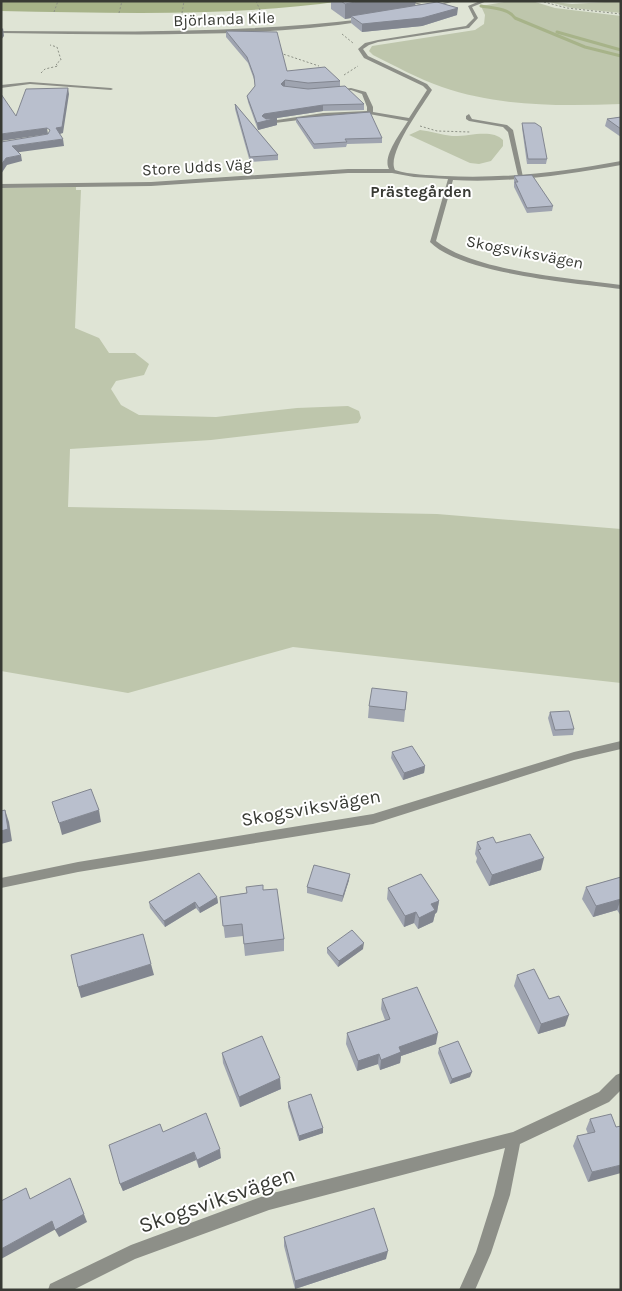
<svg xmlns="http://www.w3.org/2000/svg" width="622" height="1291" font-family="Karla,sans-serif">
<style>
.green{fill:#bec6ac}
.water{fill:#a7b389}
.lines{fill:none;stroke-linecap:round;stroke-linejoin:round}
.stream{stroke:#a7b389;stroke-width:3}
.path{stroke:#8d9186;stroke-width:1;stroke-dasharray:2 2;stroke-linecap:butt}
.lane{fill:#8d8f88;fill-rule:evenodd}
.street{fill:#8d8f88;fill-rule:evenodd}
.wall{fill:#9fa4b0}
.shaded-wall{fill:#828690}
.building{fill:#b9bfcd;stroke:#828690}
.labels{text-anchor:middle;dominant-baseline:central;stroke-width:4;stroke-linejoin:round;paint-order:stroke}
.far-street-label{font-size:16px;fill:#383a34;stroke:#fff}
.far-neighbourhood-label{font-size:16px;font-weight:bold;fill:#383a34;stroke:#fff}
.street-label{font-size:19px;fill:#383a34;stroke:#fff}
.near-street-label{font-size:22px;fill:#383a34;stroke:#fff}
</style>
<rect width="100%" height="100%" fill="#dfe4d5"/>
<g class="green">
<path d="M510 1H532L555 8 621 16V104C561 106 500 107 442 87 419 79 395 66 373 55L369 51 372 46 475 30 484 24 485 15 481 6Z"/>
<path d="M546 1 572 4 621 1V13L572 8Z"/>
<path d="M420 130C431 131 441 135 452 136 467 137 492 128 503 140V146L491 161 479 164 470 163 409 135Z"/>
<path d="M76 187V190H81L75 328 99 338 109 353H135L149 364 144 375 116 381 111 389 121 405 139 415 216 417 297 408 348 406 359 411 361 418 358 423 211 440 70 449 68 507 437 514 621 529V683L293 647 128 693 1 671V188Z"/>
</g>
<path class="water" d="M1 1H342C230 17 116 13 1 11Z"/>
<g class="lines">
<g class="stream">
<path d="M481 6C492 8 508 8 515 18L585 47 621 56"/>
<path d="M557 32 621 50"/>
</g>
<g class="path">
<path d="M256 1 260 10"/>
<path d="M540 1 567 8 621 14"/>
<path d="M54 12 58 1"/>
<path d="M119 13 122 1"/>
<path d="M182 13 184 1"/>
<path d="M342 34 353 43"/>
<path d="M280 53 319 66"/>
<path d="M41 73 45 69 58 66 56 64 61 60 57 47 50 45"/>
<path d="M344 75 358 66"/>
<path d="M420 126 437 131 470 132"/>
</g>
<g class="lane">
<path d="M407 1C415 1 423 6 431 5 439 5 446 1 455 1L430 8Z"/>
<path d="M364 19 366 21C328 27 290 30 252 32 169 36 85 34 1 33V31C123 32 243 33 364 19Z"/>
<path d="M469 114 472 119 507 125 513 130 523 177 518 176 508 132 503 127 469 121 466 119V116Z"/>
</g>
<g class="street">
<path d="M480 1H487L472 7 478 18 469 28 378 42 369 45 363 49 368 56 427 84 432 90C423 105 386 154 395 170 411 175 428 175 445 176 504 179 562 172 621 161V165C566 175 509 183 453 180L436 241C476 272 570 278 621 285V289C575 283 461 274 430 242L448 179 414 177 392 173H348L151 186 1 188V184L151 182 348 169H389C382 157 401 132 408 121L369 114 323 117 267 124 264 122 323 113 367 111V107L362 94 351 90 336 91 334 90 351 88 366 92 373 107V112L409 118 427 90 423 86 364 58 358 49 365 43 378 40 466 26 474 18 468 6Z"/>
<path d="M30 82 111 88 113 89 111 90 30 84 1 88V85Z"/>
<path d="M621 741V749L574 760 373 824 78 872 1 888V878L78 862 373 814 574 752Z"/>
<path d="M621 1073V1090L609 1102 520 1144 510 1195 491 1253 475 1290H459L476 1252 494 1195 505 1148 269 1210 135 1259 73 1290H48L50 1284 131 1245 269 1194 513 1132 599 1092 616 1075Z"/>
</g>
</g>
<g class="wall">
<path d="M331 1H416L415 5 457 15 422 26 362 32 351 23V18L345 19 331 9Z"/>
<path d="M226 31 287 71 340 81V86L364 104V110L323 111 277 118V125L258 130 248 102 247 96 255 86V82L248 63 226 37Z"/>
<path d="M235 104 278 155V160L250 162 235 109Z"/>
<path d="M621 117V137L605 126 607 119Z"/>
<path d="M296 118 382 138V143L347 144 346 147 314 149 296 122Z"/>
<path d="M522 123 547 159 546 164H527L522 128Z"/>
<path d="M514 176 553 206 552 211 527 213 514 187Z"/>
<path d="M407 692 404 722 368 718 369 706Z"/>
<path d="M550 712 574 729 573 735 553 736 548 718Z"/>
<path d="M392 752 425 766 424 773 403 780 391 758Z"/>
<path d="M477 842 496 843 541 870 489 886 476 862 477 858 475 854Z"/>
<path d="M621 877V916L617 910 593 917 582 899 586 887Z"/>
<path d="M349 880 342 902 307 893V887Z"/>
<path d="M388 888 439 901 437 912 435 914 433 922 418 929 414 923 404 927 387 899Z"/>
<path d="M263 890 284 939V951L245 956 243 936 225 938 220 897Z"/>
<path d="M217 897 218 903 200 913 196 908 165 927 150 908 149 902Z"/>
<path d="M327 948 363 949 338 967 327 953Z"/>
<path d="M517 975 549 999 565 1026 538 1034 514 986Z"/>
<path d="M382 999 436 1044 401 1056 400 1063 380 1070 378 1064 357 1071 346 1044 347 1033 385 1020 381 1009Z"/>
<path d="M439 1048 470 1077 450 1084 438 1053Z"/>
<path d="M222 1053 281 1089 240 1107 223 1063Z"/>
<path d="M288 1102 323 1128V1133L299 1141 288 1107Z"/>
<path d="M590 1119 616 1127 588 1182 573 1146 577 1136 588 1134 586 1129Z"/>
<path d="M163 1132 221 1158 199 1168 196 1160 123 1191 120 1184Z"/>
<path d="M284 1237 386 1259 295 1289 284 1246Z"/>
</g>
<g class="shaded-wall">
<path d="M361 1H416L415 6 351 16V18L345 19V4Z"/>
<path d="M458 8 457 15 422 26 362 32V24Z"/>
<path d="M3 28 4 36 1 40V30Z"/>
<path d="M285 80V86L281 90V84Z"/>
<path d="M68 88 69 94 63 133 57 135 56 128Z"/>
<path d="M323 105V111L264 120 277 118V125L258 130 257 123 264 114Z"/>
<path d="M47 128 48 134 1 141V134Z"/>
<path d="M63 139 64 146 13 153 12 146Z"/>
<path d="M21 155 22 161 7 165 1 174V165L6 158Z"/>
<path d="M425 766 424 773 403 780 404 773Z"/>
<path d="M5 810 9 822 12 841 1 844V831Z"/>
<path d="M99 810 101 822 62 835 59 823Z"/>
<path d="M544 858 541 870 489 886 492 875Z"/>
<path d="M350 874 349 880 342 902 343 896Z"/>
<path d="M217 897 218 903 200 913 199 908Z"/>
<path d="M621 899 617 910 593 917 596 906Z"/>
<path d="M439 901 437 912 435 914 433 922 418 929 419 918 431 904Z"/>
<path d="M195 902 196 908 165 927 164 921Z"/>
<path d="M416 912 414 923 404 927 405 916Z"/>
<path d="M364 943 363 949 338 967 339 961Z"/>
<path d="M151 964 154 975 81 998 78 987Z"/>
<path d="M569 1015 565 1026 538 1034 541 1024Z"/>
<path d="M438 1033 436 1044 401 1056 400 1063 380 1070 381 1060 399 1047Z"/>
<path d="M379 1054 378 1064 357 1071 358 1061Z"/>
<path d="M472 1072 470 1077 450 1084 452 1079Z"/>
<path d="M280 1078 281 1089 240 1107 239 1097Z"/>
<path d="M323 1128V1133L299 1141V1136Z"/>
<path d="M220 1149 221 1158 199 1168 197 1160Z"/>
<path d="M194 1152 196 1160 123 1191 120 1184Z"/>
<path d="M621 1165V1173L588 1182 592 1172Z"/>
<path d="M70 1178 87 1222 59 1237 55 1230Z"/>
<path d="M52 1221 56 1229 1 1259V1249Z"/>
<path d="M388 1251 386 1259 295 1289V1281Z"/>
</g>
<g class="building">
<path d="M341 1H361L345 4Z"/>
<path d="M437 2 458 8 422 18 362 24 351 16Z"/>
<path d="M226 31 277 32 287 71 325 67 340 81 308 83 285 80 281 84 283 86 308 89 345 86 364 104 323 105 264 114 262 116 266 119 277 118 257 123 247 96 255 86 254 76 247 57Z"/>
<path d="M68 88 62 127 56 128 63 139 12 146 21 155 6 158 1 165V142L48 134 50 130 47 128 1 134V94L16 116 26 89Z"/>
<path d="M235 104 278 155 250 157Z"/>
<path d="M370 112 382 138 345 139 347 142 314 144 296 118Z"/>
<path d="M621 117V129L607 119Z"/>
<path d="M522 123H535L541 127 547 159H528Z"/>
<path d="M532 175 553 206 527 208 515 182H518L514 176Z"/>
<path d="M372 688 407 692 405 710 369 706Z"/>
<path d="M569 711 574 729 555 730 550 712Z"/>
<path d="M412 746 425 766 404 773 392 752Z"/>
<path d="M91 789 99 810 59 823 52 802Z"/>
<path d="M5 810 8 829 1 831V811Z"/>
<path d="M530 834 544 858 492 875 478 850 481 849 477 842 493 837 496 843Z"/>
<path d="M314 865 350 874 343 896 307 887Z"/>
<path d="M199 873 217 897 199 908 195 902 164 921 149 902Z"/>
<path d="M421 874 439 901 431 904 435 910 419 918 416 912 405 916 388 888Z"/>
<path d="M621 877V899L596 906 586 887Z"/>
<path d="M263 885V890L277 889 284 939 244 944 242 924 223 926 220 897 247 893 246 887Z"/>
<path d="M352 930 364 943 339 961 327 948Z"/>
<path d="M143 934 151 964 78 987 71 955Z"/>
<path d="M534 969 549 999 559 996 569 1015 541 1024 517 975Z"/>
<path d="M417 987 438 1033 399 1047 401 1052 381 1060 379 1054 358 1061 347 1033 390 1019 382 999Z"/>
<path d="M262 1036 280 1078 239 1097 222 1053Z"/>
<path d="M458 1041 472 1072 452 1079 439 1048Z"/>
<path d="M311 1094 323 1128 299 1136 288 1102Z"/>
<path d="M206 1113 220 1149 197 1160 194 1152 120 1184 109 1145 160 1124 163 1132Z"/>
<path d="M611 1114 616 1127 621 1126V1165L592 1172 577 1136 595 1132 590 1119Z"/>
<path d="M70 1178 84 1214 55 1230 52 1221 1 1249V1201L26 1188 30 1199Z"/>
<path d="M374 1208 388 1251 295 1281 284 1237Z"/>
</g>
<g class="labels">
<g class="far-street-label">
<text transform="translate(224 19) rotate(-2)">Björlanda Kile</text>
<text transform="translate(197 167) rotate(-3)">Store Udds Väg</text>
<text transform="translate(525 252) rotate(11)">Skogsviksvägen</text>
</g>
<g class="far-neighbourhood-label">
<text x="421" y="191">Prästegården</text>
</g>
<g class="street-label">
<text transform="translate(311 808) rotate(-10)">Skogsviksvägen</text>
</g>
<g class="near-street-label">
<text transform="translate(217 1200) rotate(-19)">Skogsviksvägen</text>
</g>
</g>
<rect width="622" height="1291" fill="none" stroke="#383a34" stroke-width="5"/>
</svg>
